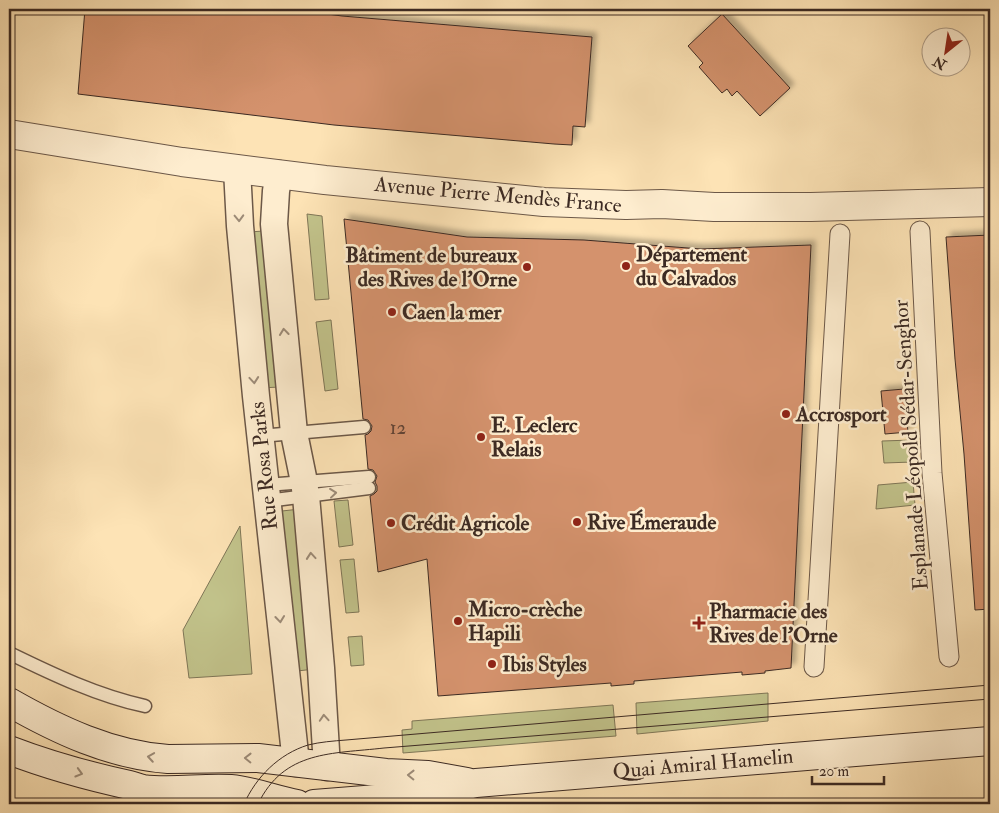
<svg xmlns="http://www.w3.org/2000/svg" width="999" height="813" font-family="'IM FELL Double Pica',serif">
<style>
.green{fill:#c2c38b;stroke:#7f7657}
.building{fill:#d4926d;stroke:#3c2a23;filter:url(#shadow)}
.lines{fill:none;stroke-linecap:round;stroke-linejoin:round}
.service-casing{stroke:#6c5848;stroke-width:15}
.pedestrian-casing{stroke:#6c5848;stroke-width:21}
.minor-casing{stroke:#6c5848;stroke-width:29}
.tertiary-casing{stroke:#6c5848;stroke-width:30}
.secondary-casing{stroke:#3c2a23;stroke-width:30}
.service{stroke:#feedcf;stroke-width:12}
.pedestrian{stroke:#feedcf;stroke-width:19}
.minor{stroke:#feedcf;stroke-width:26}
.tertiary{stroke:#feedcf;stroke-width:28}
.secondary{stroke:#feedcf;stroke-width:28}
.tram{stroke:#3c2a23;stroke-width:1}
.oneway{stroke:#9d8c79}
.poi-dot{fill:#8f2418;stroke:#feedcf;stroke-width:2}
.labels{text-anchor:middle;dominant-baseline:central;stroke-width:5;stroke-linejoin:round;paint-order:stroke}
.number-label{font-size:19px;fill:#624436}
.street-label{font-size:21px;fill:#3c2a23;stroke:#feedcf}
.poi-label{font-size:21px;font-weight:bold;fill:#3c2a23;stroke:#feedcf;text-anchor:start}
</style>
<defs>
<filter id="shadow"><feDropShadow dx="4.5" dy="-4.5" stdDeviation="2.5" flood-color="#0004"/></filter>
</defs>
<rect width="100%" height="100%" fill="#fde3b5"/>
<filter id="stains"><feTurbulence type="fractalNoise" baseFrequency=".004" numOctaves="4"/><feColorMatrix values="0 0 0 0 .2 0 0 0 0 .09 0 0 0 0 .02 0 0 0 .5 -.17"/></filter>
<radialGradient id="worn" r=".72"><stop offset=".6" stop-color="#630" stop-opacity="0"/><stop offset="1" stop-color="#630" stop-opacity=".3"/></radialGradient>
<g class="green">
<path d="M307 214 322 216 329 299 315 300Z"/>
<path d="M264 231 279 387 261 388 249 232Z"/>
<path d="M331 320 338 389 325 391 316 322Z"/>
<path d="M912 440 913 462 884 463 882 441Z"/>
<path d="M913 482 915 505 876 509 878 485Z"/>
<path d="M348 500 353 545 339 547 334 501Z"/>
<path d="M300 509 315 669 297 671 282 511Z"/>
<path d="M240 526 252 674 189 678 183 630Z"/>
<path d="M354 559 359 612 346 613 340 560Z"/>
<path d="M362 636 364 665 351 666 348 637Z"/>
<path d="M768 693V721L637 734 636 703Z"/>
<path d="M613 705 616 736 403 753 402 730 412 729V721Z"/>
</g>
<g class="building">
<path d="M85 9H291L342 16 592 37 585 127 573 126 572 145 554 144 334 125 78 94Z"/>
<path d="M722 14 790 88 760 116 737 91 732 96 727 89 722 93 699 67 703 63 688 46Z"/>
<path d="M344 219 467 237 584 240 701 249 811 245 791 668 765 671V673L742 675V672L634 681V684L611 686V683L438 696 427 559 378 572 370 496 374 494 377 491V486L375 482 377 476 373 470 368 469 365 435 368 434 371 431 372 426 368 420 363 419Z"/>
<path d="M990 235V609L975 610 964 454 955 359 946 237Z"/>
<path d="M904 389 908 432 885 434 881 391Z"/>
</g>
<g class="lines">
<defs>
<g id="service">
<path d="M260 436 364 427"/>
<path d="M266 487 279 484 369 477"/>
<path d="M267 501 369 488"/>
<path d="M9 653C52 674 98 696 145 706"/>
</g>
<g id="pedestrian">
<path d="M920 231 932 473 949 657"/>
<path d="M814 667 840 234"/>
</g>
<g id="minor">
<path d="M237 169 240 226 256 396 296 763"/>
<path d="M279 174 276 191 274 224 294 433 304 482 306 496 321 668 327 767"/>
</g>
<path id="tertiary" d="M9 134 182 162 325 180 544 202 626 205 662 204 714 207H811L990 202"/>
<g id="secondary">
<path d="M9 702C58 730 111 755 168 759L258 758 386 773 428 775 467 782"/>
<path d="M9 750C48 765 88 776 129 785 134 786 138 788 143 789 172 793 202 787 231 789 253 791 275 800 297 804"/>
<path d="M314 804 428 795 476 783 990 741"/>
</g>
</defs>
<use href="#service" class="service-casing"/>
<use href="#pedestrian" class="pedestrian-casing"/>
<use href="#minor" class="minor-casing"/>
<use href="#tertiary" class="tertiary-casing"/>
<use href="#secondary" class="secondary-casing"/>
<use href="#service" class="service"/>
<use href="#pedestrian" class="pedestrian"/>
<use href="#minor" class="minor"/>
<use href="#tertiary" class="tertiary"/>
<use href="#secondary" class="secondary"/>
<g class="tram">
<path d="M244 804C256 777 279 754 308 745 320 742 333 741 346 740L990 685"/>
<path d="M258 804C284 750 332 754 384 748L990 699"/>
</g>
</g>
<defs><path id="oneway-chevron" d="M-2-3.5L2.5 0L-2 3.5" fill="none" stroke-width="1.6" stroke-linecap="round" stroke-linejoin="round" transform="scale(1.25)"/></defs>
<g class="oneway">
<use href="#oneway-chevron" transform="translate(239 218) rotate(88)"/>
<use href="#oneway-chevron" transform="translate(284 332) rotate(-96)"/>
<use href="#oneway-chevron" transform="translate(254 380) rotate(85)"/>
<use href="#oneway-chevron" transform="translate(333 493) rotate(-6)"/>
<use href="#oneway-chevron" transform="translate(311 556) rotate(-95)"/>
<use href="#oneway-chevron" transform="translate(280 619) rotate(84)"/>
<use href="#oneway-chevron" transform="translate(324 718) rotate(-94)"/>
<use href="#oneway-chevron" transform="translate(151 757) rotate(-171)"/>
<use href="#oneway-chevron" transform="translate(248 758) rotate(-179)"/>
<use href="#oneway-chevron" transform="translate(79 773) rotate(16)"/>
<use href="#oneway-chevron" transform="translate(411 775) rotate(-179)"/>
</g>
<g class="poi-dot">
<circle cx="626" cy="266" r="5"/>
<circle cx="527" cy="267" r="5"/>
<circle cx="392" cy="312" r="5"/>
<circle cx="786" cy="414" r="5"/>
<circle cx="481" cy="437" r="5"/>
<circle cx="577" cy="522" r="5"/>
<circle cx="391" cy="523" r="5"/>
<circle cx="458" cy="621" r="5"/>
<path d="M696.5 615.5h5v5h5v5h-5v5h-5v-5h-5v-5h5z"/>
<circle cx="492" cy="664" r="5"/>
</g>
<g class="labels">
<g class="number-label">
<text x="398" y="428">12</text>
</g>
<g class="street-label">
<text transform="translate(498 195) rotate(5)">Avenue Pierre Mendès France</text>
<text transform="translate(911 445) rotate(-94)">Esplanade Léopold Sédar-Senghor</text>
<text transform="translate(264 466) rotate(-96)">Rue Rosa Parks</text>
<text transform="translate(703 764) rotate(-5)">Quai Amiral Hamelin</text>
</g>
<g class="poi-label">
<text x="636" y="254">Département<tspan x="636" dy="24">du Calvados</tspan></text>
<text x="517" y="255" text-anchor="end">Bâtiment de bureaux<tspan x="517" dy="24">des Rives de l'Orne</tspan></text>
<text x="402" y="312">Caen la mer</text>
<text x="796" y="414">Accrosport</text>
<text x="491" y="425">E. Leclerc<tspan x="491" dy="24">Relais</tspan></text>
<text x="587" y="522">Rive Émeraude</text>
<text x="401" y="523">Crédit Agricole</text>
<text x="468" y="609">Micro-crèche<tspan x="468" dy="24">Hapili</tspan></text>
<text x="709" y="611">Pharmacie des<tspan x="709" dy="24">Rives de l'Orne</tspan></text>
<text x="502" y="664">Ibis Styles</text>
</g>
</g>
<rect width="999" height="813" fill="none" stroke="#fde3b5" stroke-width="30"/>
<rect x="10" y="10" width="979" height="793" fill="none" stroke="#3c2a23" stroke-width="2.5"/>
<rect x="15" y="15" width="969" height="783" fill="none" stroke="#3c2a23"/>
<g transform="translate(946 52) rotate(210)"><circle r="24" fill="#feedcf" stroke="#b09f8a"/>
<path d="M0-4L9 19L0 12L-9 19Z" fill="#8f2418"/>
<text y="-8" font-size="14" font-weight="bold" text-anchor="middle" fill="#3c2a23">N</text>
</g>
<path d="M812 776v8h72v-8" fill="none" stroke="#3c2a23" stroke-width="2.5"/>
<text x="819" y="776" font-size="15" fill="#3c2a23" stroke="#feedcf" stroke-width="4" paint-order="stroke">20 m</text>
<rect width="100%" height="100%" filter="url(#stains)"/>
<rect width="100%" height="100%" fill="url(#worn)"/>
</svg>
